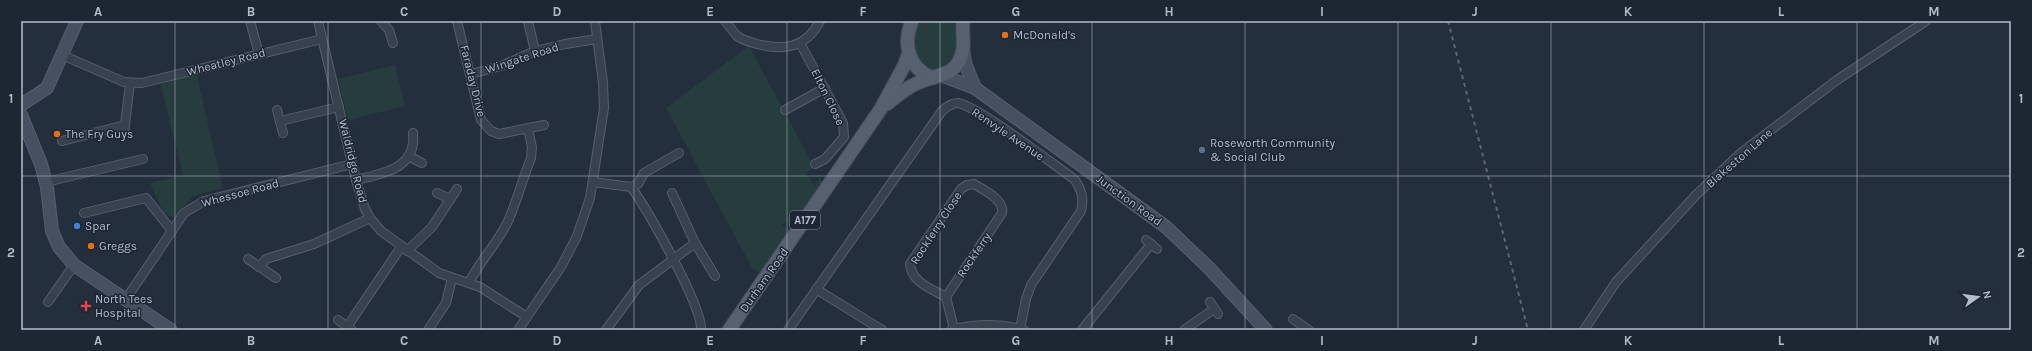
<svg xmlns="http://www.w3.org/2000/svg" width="2032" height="351" font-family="Karla,sans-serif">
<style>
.green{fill:#263c3f}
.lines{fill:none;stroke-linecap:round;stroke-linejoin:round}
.street-casing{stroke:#565f6c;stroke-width:10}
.secondary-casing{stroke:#565f6c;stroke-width:14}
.primary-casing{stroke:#414a57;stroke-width:15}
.street{stroke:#38414e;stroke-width:8}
.secondary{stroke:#465061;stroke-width:12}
.primary{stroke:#56606e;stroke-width:13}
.rail{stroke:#5a6575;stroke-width:2;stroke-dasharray:4 4;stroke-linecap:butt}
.grid{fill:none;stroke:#b4bcc9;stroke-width:1;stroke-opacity:0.55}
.food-dot{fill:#e8710a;stroke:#1d2633;stroke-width:1.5}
.service-dot{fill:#5c6f8a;stroke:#1d2633;stroke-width:1.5}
.shop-dot{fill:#3f7fe0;stroke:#1d2633;stroke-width:1.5}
.health-dot{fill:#e0444e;stroke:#1d2633;stroke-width:1.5}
.labels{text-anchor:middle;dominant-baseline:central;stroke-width:3;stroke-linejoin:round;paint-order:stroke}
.shield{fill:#1d2633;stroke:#878f9c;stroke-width:1}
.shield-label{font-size:11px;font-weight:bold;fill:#b4bcc9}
.poi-label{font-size:12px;fill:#b4bcc9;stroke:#1d2633;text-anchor:start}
.street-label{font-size:12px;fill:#b4bcc9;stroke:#1d2633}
.neatline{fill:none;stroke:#b4bcc9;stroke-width:1.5}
.grid-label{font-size:13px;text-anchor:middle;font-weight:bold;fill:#b4bcc9}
</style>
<rect width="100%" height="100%" fill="#242f3e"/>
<g class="green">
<path d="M919 21H953C962 36 957 57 945 68L928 71C913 52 908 45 919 21Z"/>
<path d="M749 46 814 167 806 173 814 185 820 177 824 184 793 227 785 222 782 225 791 231 762 274 752 268 666 108Z"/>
<path d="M395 65 405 106 348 120 338 79Z"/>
<path d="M196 73 223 188 193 196 174 218 163 212 150 183 183 175 160 83Z"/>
</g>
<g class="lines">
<defs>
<g id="street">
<path d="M250 21 259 54"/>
<path d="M318 21 356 180 365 209 370 218 381 231 439 273 480 287 527 317"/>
<path d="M381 21 389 30 393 43"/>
<path d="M457 21 481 120 491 131 499 134 544 125"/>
<path d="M528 21 535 51"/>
<path d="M725 21C729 26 733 31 737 36 742 40 750 42 757 44 784 51 806 48 820 21"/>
<path d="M800 43 843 123 844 137 825 159 815 164"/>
<path d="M62 55 124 82 142 83 322 39"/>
<path d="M471 74 501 66 535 51 565 44 597 39"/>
<path d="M277 110 283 133"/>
<path d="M785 110 825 88"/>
<path d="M280 121 339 107"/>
<path d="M124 133 130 83"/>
<path d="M62 141 125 125"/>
<path d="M408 156 422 163"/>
<path d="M356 180C383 173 417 169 413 133"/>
<path d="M46 182 143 159"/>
<path d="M593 182 631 187C647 209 703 307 701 330"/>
<path d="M631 187 638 184 644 173 679 153"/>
<path d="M437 193 450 199"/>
<path d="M672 193 695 243 715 276"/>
<path d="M84 213 146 198 172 231"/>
<path d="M1146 240 1157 249"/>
<path d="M407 251 432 227 457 189"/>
<path d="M248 259 276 278"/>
<path d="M259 267 266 259 314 244 370 218"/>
<path d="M469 283C480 260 499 242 509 219 517 200 523 178 531 158L532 147 528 129"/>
<path d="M816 289 882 330"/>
<path d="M946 297 1002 213C1004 199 985 191 974 184L967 185 961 189 910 264C911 282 932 289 946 297L954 329"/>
<path d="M126 299 184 213 204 201 352 164"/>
<path d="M48 302 74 265"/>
<path d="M1210 302 1218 314"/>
<path d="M1293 319 1309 330"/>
<path d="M338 320 352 330"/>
<path d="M347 327 401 247"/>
<path d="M428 330 446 303 452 278"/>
<path d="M518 330 561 267 577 236 590 198 604 108 603 83 595 21"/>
<path d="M606 330 639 285 695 243"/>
<path d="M788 330 942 111C947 107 951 103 958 103 978 106 1054 165 1074 179 1082 190 1084 198 1081 211L1031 285 1026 299 1020 329"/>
<path d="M951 330C975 324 1000 323 1024 330"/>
<path d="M1082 330 1151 244"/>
<path d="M1184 330 1214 309"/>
<path d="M1584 330 1616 282 1696 195 1742 152 1837 80 1926 21"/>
</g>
<g id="secondary">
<path d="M963 49 965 63 975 88"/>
<path d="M943 76 975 88 1166 227 1209 268 1266 330"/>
<path d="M21 105 47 88 77 21"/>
<path d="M21 115 41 164 47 187 52 231 59 247 74 265 171 330"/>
</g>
<g id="primary">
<path d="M912 21C902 45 909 69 933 78"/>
<path d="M887 104C898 95 907 87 920 82 941 73 958 76 963 49 964 40 962 30 963 21"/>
<path d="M729 330 880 110 904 66 909 53"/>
</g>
</defs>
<use href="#street" class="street-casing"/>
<use href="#secondary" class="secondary-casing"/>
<use href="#primary" class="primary-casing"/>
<use href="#street" class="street"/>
<use href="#secondary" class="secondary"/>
<use href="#primary" class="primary"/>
<path class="rail" d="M1448 21 1528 330"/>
</g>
<path class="grid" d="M175 21V330M328 21V330M481 21V330M634 21V330M787 21V330M940 21V330M1092 21V330M1245 21V330M1398 21V330M1551 21V330M1704 21V330M1857 21V330M21 176H2011"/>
<g class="food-dot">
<circle cx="1005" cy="35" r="4"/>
<circle cx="57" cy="134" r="4"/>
<circle cx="91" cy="246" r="4"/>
</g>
<circle class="service-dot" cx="1202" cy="150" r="4"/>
<circle class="shop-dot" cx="77" cy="226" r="4"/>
<path class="health-dot" d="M84 300h4v4h4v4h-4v4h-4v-4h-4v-4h4z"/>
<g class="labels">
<rect class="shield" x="790" y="211" width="30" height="18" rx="3"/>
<g class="shield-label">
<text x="805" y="220">A177</text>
</g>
<g class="poi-label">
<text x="1013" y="35">McDonald's</text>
<text x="65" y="134">The Fry Guys</text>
<text x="1210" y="143">Roseworth Community<tspan x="1210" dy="14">&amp; Social Club</tspan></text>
<text x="85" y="226">Spar</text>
<text x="99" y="246">Greggs</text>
<text x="95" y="299">North Tees<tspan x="95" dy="14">Hospital</tspan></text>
</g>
<g class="street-label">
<text transform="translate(522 58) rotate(-18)">Wingate Road</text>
<text transform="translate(226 62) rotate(-14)">Wheatley Road</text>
<text transform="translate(473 81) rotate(76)">Faraday Drive</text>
<text transform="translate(828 97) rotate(64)">Elton Close</text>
<text transform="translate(1008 134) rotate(34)">Renvyle Avenue</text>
<text transform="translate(1739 158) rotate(-41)">Blakeston Lane</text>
<text transform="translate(353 161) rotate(76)">Waldridge Road</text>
<text transform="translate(240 193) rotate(-15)">Whessoe Road</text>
<text transform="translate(1129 200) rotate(36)">Junction Road</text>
<text transform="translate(936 228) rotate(-57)">Rockferry Close</text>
<text transform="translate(974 255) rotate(-56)">Rockferry</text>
<text transform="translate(764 280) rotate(-55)">Durham Road</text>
</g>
</g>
<rect width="2032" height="351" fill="none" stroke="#1d2633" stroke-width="44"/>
<g transform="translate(1978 297) rotate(76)" stroke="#1d2633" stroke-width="3" paint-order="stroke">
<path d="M0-3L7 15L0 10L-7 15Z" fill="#b4bcc9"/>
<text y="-6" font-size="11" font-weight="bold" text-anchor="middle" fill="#b4bcc9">N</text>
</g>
<rect x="22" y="22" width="1988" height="307" class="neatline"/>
<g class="grid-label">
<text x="98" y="16">A</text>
<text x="251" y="16">B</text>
<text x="404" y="16">C</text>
<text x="557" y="16">D</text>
<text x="710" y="16">E</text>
<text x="863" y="16">F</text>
<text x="1016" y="16">G</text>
<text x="1169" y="16">H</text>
<text x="1322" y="16">I</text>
<text x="1475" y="16">J</text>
<text x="1628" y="16">K</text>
<text x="1781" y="16">L</text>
<text x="1934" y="16">M</text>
<text x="11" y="103">1</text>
<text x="2021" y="103">1</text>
<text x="11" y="257">2</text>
<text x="2021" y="257">2</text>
<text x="98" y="345">A</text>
<text x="251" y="345">B</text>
<text x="404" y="345">C</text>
<text x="557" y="345">D</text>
<text x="710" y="345">E</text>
<text x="863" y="345">F</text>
<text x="1016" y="345">G</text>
<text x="1169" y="345">H</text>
<text x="1322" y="345">I</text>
<text x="1475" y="345">J</text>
<text x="1628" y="345">K</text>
<text x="1781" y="345">L</text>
<text x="1934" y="345">M</text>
</g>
</svg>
